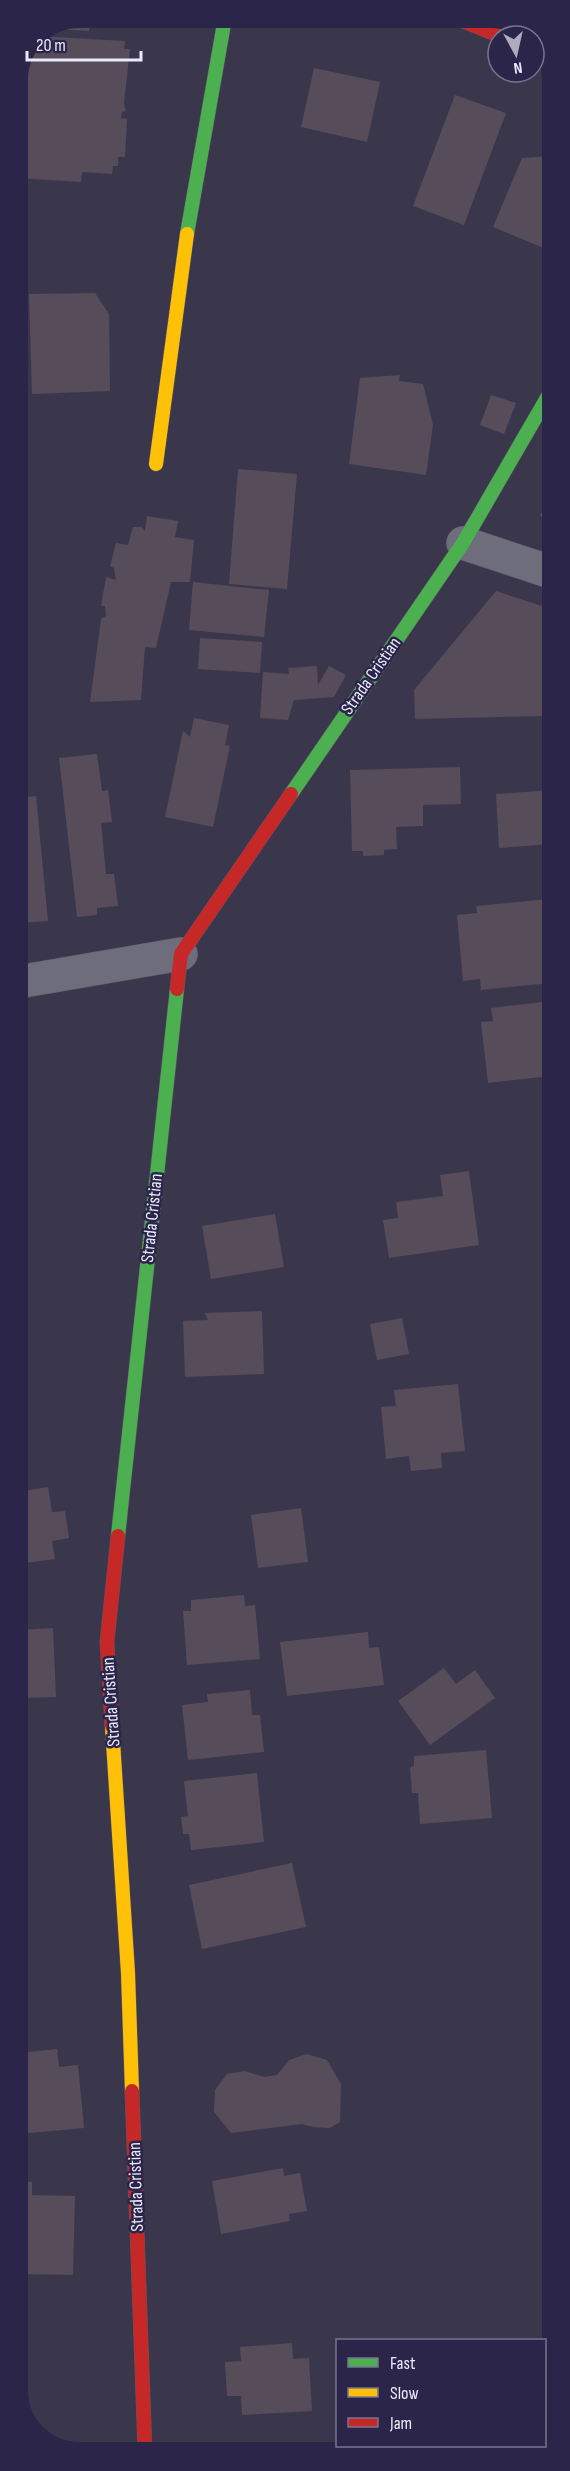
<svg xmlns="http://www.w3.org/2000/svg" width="570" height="2471" font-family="'Sofia Sans Condensed',sans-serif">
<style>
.building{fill:#574c5a}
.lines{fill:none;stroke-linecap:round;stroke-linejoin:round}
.street-casing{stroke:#585566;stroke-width:34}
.fast-casing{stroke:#585566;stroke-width:15}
.slow-casing{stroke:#585566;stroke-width:15}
.jam-casing{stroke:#585566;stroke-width:15}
.street{stroke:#6e6d7c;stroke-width:33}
.fast{stroke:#4caf50;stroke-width:14}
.slow{stroke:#ffc107;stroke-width:14}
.jam{stroke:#c62828;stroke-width:14}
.labels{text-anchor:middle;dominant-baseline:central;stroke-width:5;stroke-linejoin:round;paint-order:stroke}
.street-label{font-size:18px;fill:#ebeafd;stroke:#2b2549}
</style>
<rect width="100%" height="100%" fill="#3a374c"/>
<g class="building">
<path d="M80 18H90L89 31 54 29Z"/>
<path d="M36 36 125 41 124 49H130L124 103 126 111 122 112 121 118 127 119 125 157H118V166H113L112 174 82 172 81 182 18 178 20 75Z"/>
<path d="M314 68 380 82 367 142 301 127Z"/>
<path d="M455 95 506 113 464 225 413 206Z"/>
<path d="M551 156V251L493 227 522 158Z"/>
<path d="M95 293 109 314 110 391 32 394 29 294Z"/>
<path d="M400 375 399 381 423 384 433 425 426 475 349 464 360 378Z"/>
<path d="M491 395 516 403 504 434 480 425Z"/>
<path d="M238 469 297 474 287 589 229 584Z"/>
<path d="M551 495V521L540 516Z"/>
<path d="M147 516 178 521 175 537 194 540 190 582H171L156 648 145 647 141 700 90 702 101 619 106 616 105 606H101L106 577 116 580 114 568 110 566 116 543 128 545 133 527H142L145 531Z"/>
<path d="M193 582 269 590 264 637 189 630Z"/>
<path d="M496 591 542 606 544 716 415 719 414 690Z"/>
<path d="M200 638 262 642 260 673 198 669Z"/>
<path d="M317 666 318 685 329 666 346 675 334 697 294 700 288 720 260 718 263 672 289 674 288 668Z"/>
<path d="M194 718 229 725 225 745 230 746 213 827 165 817 183 731 190 737Z"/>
<path d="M97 754 102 791 108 790 112 822 101 823 106 874H114L118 906 97 908V915L77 917 59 758Z"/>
<path d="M460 767 461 804 423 805V826L396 827 397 849 384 850V855L363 856V851H352L350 770Z"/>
<path d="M551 790V844L499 848 496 794Z"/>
<path d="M36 796 48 921 18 923V798Z"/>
<path d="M548 899 551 922V983L481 990 480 979 463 981 457 915 477 913 476 906Z"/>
<path d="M551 1001V1076L488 1083 481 1022 493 1021 491 1008Z"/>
<path d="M469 1171 479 1245 389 1258 383 1220 398 1218 396 1202 443 1196 440 1175Z"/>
<path d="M275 1214 284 1267 211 1279 202 1226Z"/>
<path d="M262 1311 264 1374 185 1377 183 1321 208 1320 205 1313Z"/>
<path d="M402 1318 409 1354 377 1360 370 1324Z"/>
<path d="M458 1384 465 1451 441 1453 442 1468 411 1471 409 1456 386 1459 381 1407 396 1406 394 1390Z"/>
<path d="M48 1487 52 1512 65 1511 69 1538 52 1541 55 1559 19 1564V1492Z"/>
<path d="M301 1508 308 1562 258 1568 251 1515Z"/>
<path d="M244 1595 245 1606 255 1605 260 1659 187 1665 183 1611H191V1600Z"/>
<path d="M53 1628 56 1697 19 1698V1630Z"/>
<path d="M368 1632 369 1648 379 1647 384 1685 287 1696 280 1642Z"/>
<path d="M444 1668 456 1684 475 1670 495 1698 430 1745 398 1701Z"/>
<path d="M250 1690 252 1715H260L264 1752 188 1760 182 1705 208 1702 207 1694Z"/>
<path d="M486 1750 492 1818 420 1824 418 1793H412L410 1767 414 1766V1756Z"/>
<path d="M257 1773 264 1842 191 1850 189 1834H183L181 1817 188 1816 184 1781Z"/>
<path d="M292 1863 306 1927 202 1949 189 1885Z"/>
<path d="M57 2049 59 2067 78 2065 84 2128 19 2134V2053Z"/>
<path d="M307 2054 327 2060 341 2084 340 2122 330 2128 313 2127 302 2124 231 2133 214 2112 215 2090 227 2074 245 2071 264 2077 277 2075 289 2060Z"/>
<path d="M283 2168 284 2176 300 2173 307 2211 289 2214 290 2221 221 2234 212 2181Z"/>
<path d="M19 2181 32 2182V2195L75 2196 73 2275 19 2274Z"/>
<path d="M292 2343 293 2359 309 2358 312 2411 242 2415 241 2396H227L225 2362 241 2361 240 2347Z"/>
</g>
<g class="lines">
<defs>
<g id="street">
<path d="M463 543 551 572"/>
<path d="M18 982 181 954"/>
</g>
<g id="fast">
<path d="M534 50 543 53"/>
<path d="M187 234 225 18"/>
<path d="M291 794 463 543 551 391"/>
<path d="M118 1536 177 989"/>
</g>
<g id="slow">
<path d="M156 464 187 234"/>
<path d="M112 1726 128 1973 132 2091"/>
</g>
<g id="jam">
<path d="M456 18 500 36"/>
<path d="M177 989 181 954 291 794"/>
<path d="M112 1726 107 1642 118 1536"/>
<path d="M132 2091 145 2452"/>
</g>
</defs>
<use href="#street" class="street-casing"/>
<use href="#fast" class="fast-casing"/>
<use href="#slow" class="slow-casing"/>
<use href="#jam" class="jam-casing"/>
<use href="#street" class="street"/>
<use href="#fast" class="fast"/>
<use href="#slow" class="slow"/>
<use href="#jam" class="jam"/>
</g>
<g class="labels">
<g class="street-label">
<text transform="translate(371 676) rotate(-55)">Strada Cristian</text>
<text transform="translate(152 1218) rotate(-84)">Strada Cristian</text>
<text transform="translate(111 1702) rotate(-94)">Strada Cristian</text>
<text transform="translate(136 2187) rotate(-92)">Strada Cristian</text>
</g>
</g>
<path d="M0 0H570V2471H0ZM79 28H491A51 51 0 0 1 542 79V2391A51 51 0 0 1 491 2442H79A51 51 0 0 1 28 2391V79A51 51 0 0 1 79 28Z" fill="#2b2549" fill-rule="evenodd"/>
<rect x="336" y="2339" width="210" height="108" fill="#2b2549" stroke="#787491" stroke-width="1.5"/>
<rect x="348" y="2358" width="30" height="9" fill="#4caf50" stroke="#787491" stroke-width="1.5"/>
<text x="390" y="2369" font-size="18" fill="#ebeafd">Fast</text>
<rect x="348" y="2388" width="30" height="9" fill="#ffc107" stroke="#787491" stroke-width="1.5"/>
<text x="390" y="2399" font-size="18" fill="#ebeafd">Slow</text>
<rect x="348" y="2418" width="30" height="9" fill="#c62828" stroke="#787491" stroke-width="1.5"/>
<text x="390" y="2429" font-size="18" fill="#ebeafd">Jam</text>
<g transform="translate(516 54) rotate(172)"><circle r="28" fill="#2b2549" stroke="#787491" stroke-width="1.5"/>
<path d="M0-4.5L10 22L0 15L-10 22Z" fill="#adabbf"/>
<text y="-9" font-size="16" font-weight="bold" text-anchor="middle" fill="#ebeafd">N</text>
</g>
<path d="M27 51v9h114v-9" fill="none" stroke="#ebeafd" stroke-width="3"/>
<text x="36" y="51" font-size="18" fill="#ebeafd" stroke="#2b2549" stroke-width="4.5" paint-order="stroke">20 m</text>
</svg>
